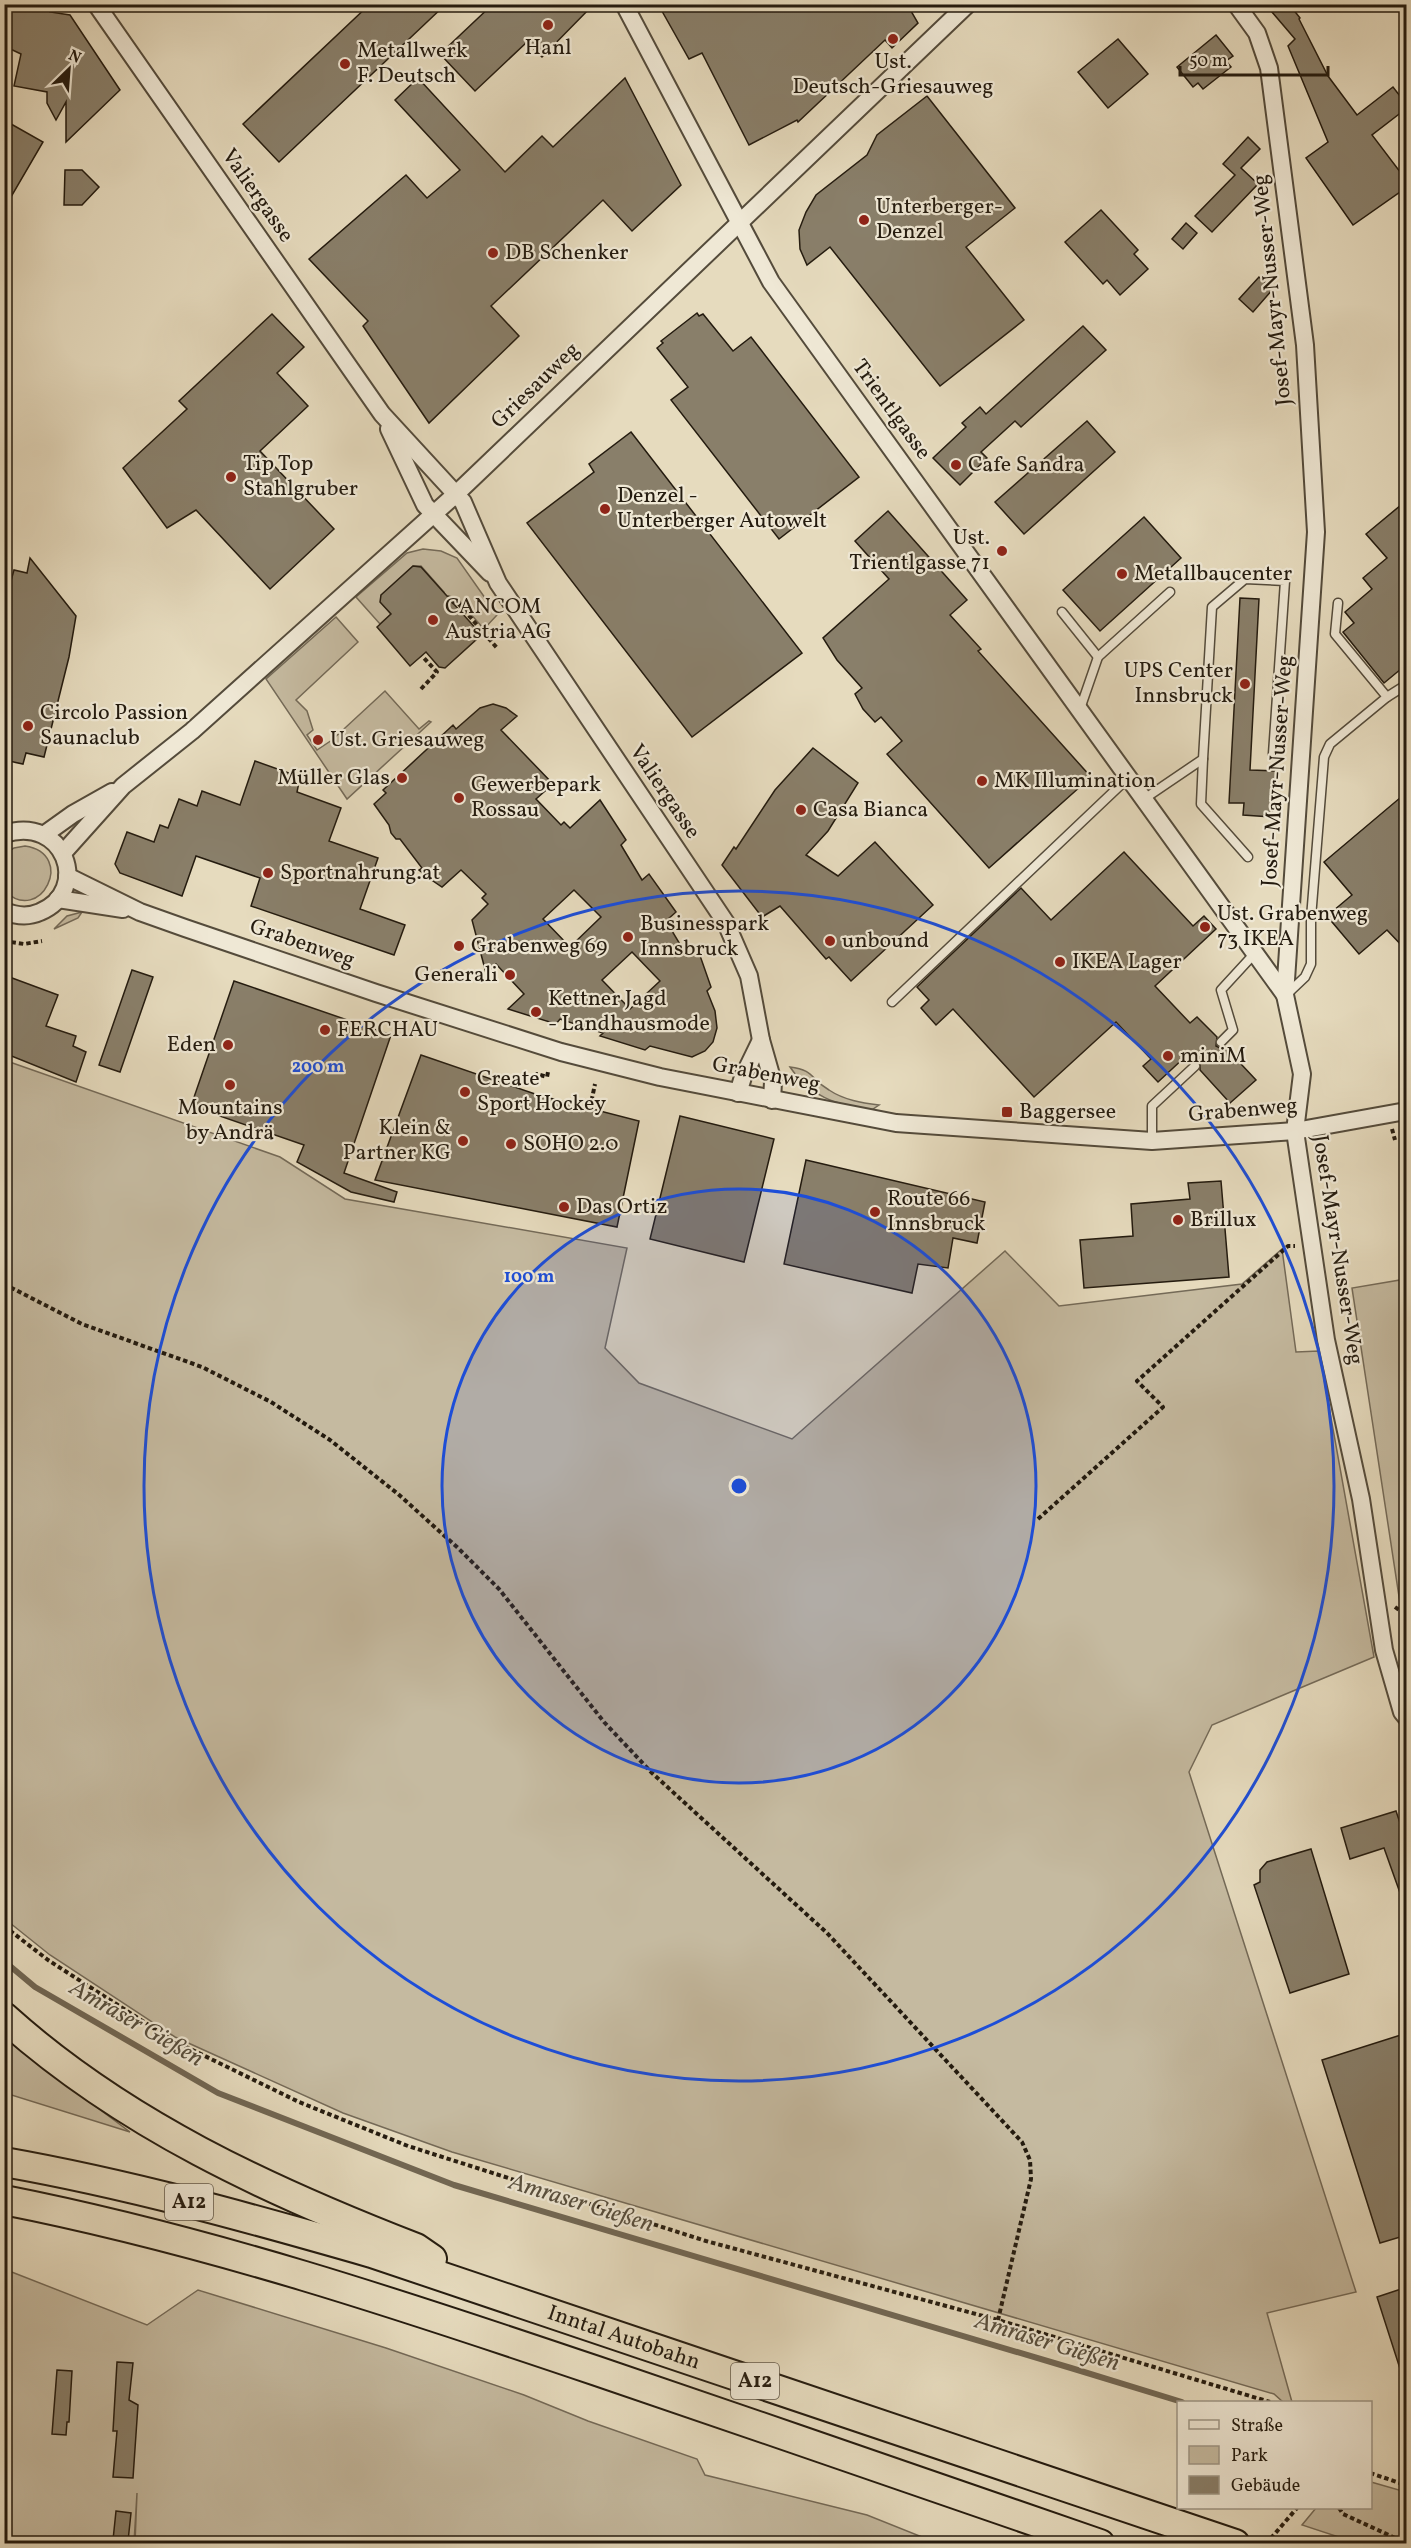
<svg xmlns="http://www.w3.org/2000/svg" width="1411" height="2548" font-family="Vollkorn,serif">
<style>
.green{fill:#c5baa0;stroke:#746a58;stroke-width:1.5}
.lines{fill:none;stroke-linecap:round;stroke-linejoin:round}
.stream{stroke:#716754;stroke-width:6}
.building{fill:#897f6a;stroke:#241b0f;stroke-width:1.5;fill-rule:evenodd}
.lane-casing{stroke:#544b3b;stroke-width:11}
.street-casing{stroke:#544b3b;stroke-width:20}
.highway-casing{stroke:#241b0f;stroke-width:32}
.path{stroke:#241b0f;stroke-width:4;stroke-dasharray:4.5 3;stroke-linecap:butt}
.lane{stroke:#efe8d5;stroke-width:8}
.street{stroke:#efe8d5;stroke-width:16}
.highway{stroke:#e6dbbe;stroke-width:28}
.ring{fill:none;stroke:#1d4ed8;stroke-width:3}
.poi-dot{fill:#8f2418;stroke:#efe8d5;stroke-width:2}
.labels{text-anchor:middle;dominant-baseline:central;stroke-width:4.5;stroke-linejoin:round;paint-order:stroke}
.shield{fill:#efe8d5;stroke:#61584a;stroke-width:1.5}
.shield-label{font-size:21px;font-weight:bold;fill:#241b0f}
.poi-label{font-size:22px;fill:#241b0f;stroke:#efe8d5;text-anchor:start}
.street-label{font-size:22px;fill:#241b0f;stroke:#efe8d5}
.water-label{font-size:24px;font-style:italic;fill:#574e3d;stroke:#efe8d5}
.centre{fill:#1d4ed8;stroke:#efe8d5;stroke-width:3}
.ring-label{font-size:18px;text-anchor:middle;font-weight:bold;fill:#1d4ed8;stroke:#efe8d5;stroke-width:4.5;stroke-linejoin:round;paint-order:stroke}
</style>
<rect width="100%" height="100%" fill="#e6dbbe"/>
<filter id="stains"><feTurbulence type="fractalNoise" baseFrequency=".00333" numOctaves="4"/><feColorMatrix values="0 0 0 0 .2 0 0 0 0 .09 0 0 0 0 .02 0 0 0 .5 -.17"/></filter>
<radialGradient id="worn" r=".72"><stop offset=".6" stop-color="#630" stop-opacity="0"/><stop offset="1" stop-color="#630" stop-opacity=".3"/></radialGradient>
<g class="green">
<path d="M423 549 441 551 457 558 497 615 484 629 459 601 453 600V597L442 596 444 592 421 566H413L381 595V602L391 614 380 624 356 597 407 553Z"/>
<path d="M336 617 358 642 296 700 307 711 313 730 307 735 317 750 332 740 385 691 419 729 429 721 431 722 347 799 266 679Z"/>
<path d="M25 846C77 854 40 926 5 891L4 855 14 848Z"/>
<path d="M82 912 78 918 54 929 67 916Z"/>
<path d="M4 1060 280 1157 345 1199 627 1248 605 1348 639 1383 792 1439 1005 1251 1059 1306 1242 1284 1282 1249 1296 1352 1319 1351 1374 1657 1212 1725 1189 1772 1356 2292 1267 2313 1292 2402H1283L1274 2394 452 2152 343 2113 175 2037 50 1955 5 1919Z"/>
<path d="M790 1067C815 1070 810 1079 829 1090 844 1100 862 1103 879 1105L870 1111C837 1104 809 1097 790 1067Z"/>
<path d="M1406 1279V1607L1400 1603 1352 1288Z"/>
<path d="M5 2039 130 2132 5 2093Z"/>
<path d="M4 2269 147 2325 198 2290 386 2348 524 2395 588 2421 697 2459 705 2475 867 2515 937 2543H135L137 2493 134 2543H5Z"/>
<path d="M1371 2482 1406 2492V2543H1357L1302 2525 1316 2508H1370Z"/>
</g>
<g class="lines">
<path class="stream" d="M4 1961 35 1987 218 2093 454 2185 1071 2368 1182 2402"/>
</g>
<g class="building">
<path d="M4 4H52L50 12 70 15 120 90 66 142V102L56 120 47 103V92L14 86 21 54 4 46Z"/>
<path d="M370 4H446L279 162 243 124Z"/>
<path d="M493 4H594L542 57 527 42 475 91 440 54Z"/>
<path d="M658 4H907L918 23 892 48 885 40 798 122 797 120 749 145 702 53 689 59Z"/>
<path d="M1281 4H1289L1300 18 1299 19 1328 76 1357 115 1393 87 1407 105V108L1372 135 1407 181V187L1353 225 1306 158 1328 142 1288 46 1295 39 1272 12Z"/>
<path d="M1216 35 1233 56 1226 61 1231 67 1203 89 1198 83 1193 87 1177 67Z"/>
<path d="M1118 39 1148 74 1108 108 1078 72Z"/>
<path d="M418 78 505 172 542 136 553 147 625 78 681 185 632 231 603 200 491 306 519 336 429 423 363 326 368 321 309 259 406 175 427 198 460 170 395 100Z"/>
<path d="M927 96 1015 208 966 247 1024 320 940 386 830 247 807 265 800 249 799 230 806 212 816 195 867 155 877 135Z"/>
<path d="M4 120 43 142 4 209Z"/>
<path d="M1248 137 1260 149 1241 168 1258 184 1212 232 1195 216 1235 175 1223 164Z"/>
<path d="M65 170H82L99 187 82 205H64Z"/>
<path d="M1101 210 1138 250 1134 254 1148 269 1120 295 1107 280 1103 284 1065 242Z"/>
<path d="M1186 223 1197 233 1183 249 1172 239Z"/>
<path d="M1259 277 1273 289 1253 312 1239 299Z"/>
<path d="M697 313 699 316 703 314 733 351 751 337 859 477 779 539 671 400 688 387 657 348 663 343 661 341Z"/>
<path d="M272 314 304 347 277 373 308 406 260 451 334 529 270 589 196 510 167 528 123 468 187 409 179 401Z"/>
<path d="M1083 326 1106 350 1021 427 1015 421 981 452 987 458 960 485 933 458 966 427 962 423 980 407 986 414Z"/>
<path d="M1087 421 1115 452 1024 534 995 502Z"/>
<path d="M631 432 802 653 692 737 527 523 594 472 589 464Z"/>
<path d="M1407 500V664L1384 683 1343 632 1354 623 1345 612 1372 589 1363 578 1387 558 1366 534Z"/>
<path d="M888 511 967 600 950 615 981 649 978 651 1091 777 989 868 887 754 902 741 881 717 875 722 863 709 855 694 862 688 837 660 823 638 889 579 855 541Z"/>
<path d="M1144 517 1181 558 1100 631 1063 590Z"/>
<path d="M30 558 76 616 69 657 44 757 26 753 23 764 4 760V606L14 570 27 573Z"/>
<path d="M413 566 421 567 447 596 453 597 452 602 479 632 478 638 445 668 439 667 426 652 410 666 377 627 391 614 380 602 381 595Z"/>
<path d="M1240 598 1259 599 1250 770 1276 771 1273 817 1243 815 1244 803H1229Z"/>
<path d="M493 704 506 708 517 716 501 730 553 784 536 799 561 825 564 822 570 828 600 800 626 840 621 845 642 880 649 874 676 912 666 921 687 956 697 947 711 987 707 991 715 1011 717 1028 713 1042 705 1051 692 1057 650 1046 645 1050 600 1036 603 1033 560 1019 556 1024 508 1009 524 994 496 964 486 973 472 920 488 904 482 898 486 894 461 870 442 887 430 879 419 870 422 868 400 839H396L391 833 389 825 374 804 386 793 383 790 453 725 456 729 480 708ZM574 890 601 917 570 947 543 919ZM632 952 660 981 630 1009 602 980Z"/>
<path d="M813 748 858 783 828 831 806 855 838 876 875 842 933 905 851 981 829 957 826 959 780 906 762 917 722 865 734 847 736 849 775 790Z"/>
<path d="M255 761 300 777 297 792 341 808 329 841 378 858 360 909 405 925 394 955 251 906 260 878 196 856 182 896 120 873 115 864 127 832 154 842 160 825 168 828 179 799 197 806 202 791 240 805Z"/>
<path d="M1407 792V951L1387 930 1359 954 1327 916 1352 895 1324 862Z"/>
<path d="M1124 852 1193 926 1204 916 1216 929 1155 986 1190 1023 1197 1017 1217 1037 1216 1046 1220 1048 1225 1047 1256 1080 1230 1103 1200 1070V1062L1196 1060 1191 1061 1186 1056 1158 1082 1143 1066 1151 1059 1116 1022 1034 1097 953 1009 936 1025 921 1008 929 1000 917 987 1021 888 1051 920Z"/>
<path d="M132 970 153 977 120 1072 99 1065Z"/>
<path d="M4 975 58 995 46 1026 76 1036 73 1046 86 1052 76 1082 4 1053Z"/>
<path d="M234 981 391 1035 344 1173 397 1192 394 1202 351 1192 297 1162 304 1145 191 1106Z"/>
<path d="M421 1055 538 1095 639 1121 617 1227 375 1180Z"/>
<path d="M680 1116 774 1139 744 1262 650 1239Z"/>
<path d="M806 1160 985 1202 977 1243 953 1238 948 1268 918 1264 912 1293 784 1264Z"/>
<path d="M1221 1181 1229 1277 1084 1288 1080 1240 1133 1236 1131 1204 1190 1199 1188 1183Z"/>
<path d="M1396 1811 1407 1844V1904H1404L1384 1848 1350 1859 1341 1828Z"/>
<path d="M1311 1849 1349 1974 1290 1993 1254 1885 1260 1882V1870L1267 1862Z"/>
<path d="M1407 2033V2235L1380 2243 1322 2060Z"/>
<path d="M1407 2287V2378H1403L1377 2297Z"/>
<path d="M117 2362 133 2363 129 2400 138 2405 133 2478 113 2477 117 2431H113Z"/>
<path d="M57 2370 72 2371 69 2422H67L66 2435 52 2434Z"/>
<path d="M116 2511 131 2513 128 2541 113 2540Z"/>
</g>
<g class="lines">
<defs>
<g id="lane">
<path d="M1062 612 1098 657"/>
<path d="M1387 697 1406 685"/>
<path d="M1080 709 1098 657 1170 592"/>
<path d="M1203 759 1201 804 1248 857"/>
<path d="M1144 799 1203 759 1212 607 1245 579 1285 581 1273 754"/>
<path d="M1286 995 1305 977 1311 964V918L1324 757 1330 744 1387 697 1335 634 1338 603"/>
<path d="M892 1002 1129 777"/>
<path d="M1221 1042 1233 1030 1221 990 1255 953"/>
<path d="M1152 1141V1106L1195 1066"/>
</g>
<g id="street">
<path d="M96 4 382 414 463 502 498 583 726 923 749 976 761 1040 773 1082 772 1100"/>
<path d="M624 4 771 282 1285 995"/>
<path d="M1236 4 1257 33 1269 68 1305 345 1316 532 1285 995 1302 1074 1295 1131 1326 1340 1361 1499 1384 1650 1402 1712 1406 1717"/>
<path d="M389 429 425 505 490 573"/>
<path d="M4 834C64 814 92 890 40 912 29 917 16 916 4 911"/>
<path d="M45 834 73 814 112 792"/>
<path d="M63 853 123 786 192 731 456 494 968 4"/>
<path d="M67 876 140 912 185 928 376 993 561 1052 660 1077 896 1123 1152 1141 1295 1131 1406 1111"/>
<path d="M58 899 123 909"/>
<path d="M738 1093 743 1077 761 1040"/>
</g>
<g id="highway">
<path d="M4 2017C123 2124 269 2191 416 2248L432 2259"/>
<path id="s1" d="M4 2162C129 2184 250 2218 372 2253L1235 2544"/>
<path d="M4 2200C207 2240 402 2305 597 2371 765 2428 932 2486 1100 2544"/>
</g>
</defs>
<use href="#lane" class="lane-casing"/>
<use href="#street" class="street-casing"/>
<use href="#highway" class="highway-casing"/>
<g class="path">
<path d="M452 602 458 603 497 648"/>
<path d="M421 689 437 672 422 656"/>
<path d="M4 941 24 944 42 941"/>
<path d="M536 1078 537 1074 547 1077 548 1072"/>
<path d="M590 1108 595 1084"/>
<path d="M1392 1129 1395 1140"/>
<path d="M4 1284 82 1324 202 1367 271 1402 330 1440 398 1494 457 1547 499 1589 604 1722 651 1772 827 1933 1022 2142 1030 2160 1031 2179 998 2320"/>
<path d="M1038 1519 1163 1407 1137 1381 1288 1246H1295"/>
<path d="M1395 1607 1406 1615"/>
<path d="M4 1926 48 1960 172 2040 299 2102 408 2146 706 2241 998 2320 1270 2402"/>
<path d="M1370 2473 1406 2485"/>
<path d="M1339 2508 1343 2514 1406 2543"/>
<path d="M1266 2544 1297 2508"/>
</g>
<use href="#lane" class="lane"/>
<use href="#street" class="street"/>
<use href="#highway" class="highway"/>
</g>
<circle cx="739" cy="1486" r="297" fill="#1d4ed8" fill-opacity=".12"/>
<g class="ring">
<circle cx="739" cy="1486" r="297"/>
<circle cx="739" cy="1486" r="595"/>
</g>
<g class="poi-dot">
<circle cx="548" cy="25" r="6"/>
<circle cx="893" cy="39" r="6"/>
<circle cx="345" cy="64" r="6"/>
<circle cx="864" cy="220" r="6"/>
<circle cx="493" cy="253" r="6"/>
<circle cx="956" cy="465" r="6"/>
<circle cx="231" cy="477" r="6"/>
<circle cx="605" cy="509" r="6"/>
<circle cx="1002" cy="551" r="6"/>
<circle cx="1122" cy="574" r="6"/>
<circle cx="433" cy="620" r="6"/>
<circle cx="1245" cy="684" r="6"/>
<circle cx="28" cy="726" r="6"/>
<circle cx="318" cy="740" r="6"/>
<circle cx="402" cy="778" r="6"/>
<circle cx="982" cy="781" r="6"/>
<circle cx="459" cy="798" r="6"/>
<circle cx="801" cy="810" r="6"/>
<circle cx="268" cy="873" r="6"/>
<circle cx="1205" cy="927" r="6"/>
<circle cx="628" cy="937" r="6"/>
<circle cx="830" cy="941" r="6"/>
<circle cx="459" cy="946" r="6"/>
<circle cx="1060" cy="962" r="6"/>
<circle cx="510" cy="975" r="6"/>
<circle cx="536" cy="1012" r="6"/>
<circle cx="325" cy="1030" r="6"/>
<circle cx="228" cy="1045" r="6"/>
<circle cx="1168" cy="1056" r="6"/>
<circle cx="230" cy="1085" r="6"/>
<circle cx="465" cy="1092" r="6"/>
<rect x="1001" y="1106" width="12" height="12" rx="3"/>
<circle cx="463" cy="1141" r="6"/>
<circle cx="511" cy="1144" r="6"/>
<circle cx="564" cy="1207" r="6"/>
<circle cx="875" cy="1212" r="6"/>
<circle cx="1178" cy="1220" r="6"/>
</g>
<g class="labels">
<g class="shield">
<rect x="165" y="2184" width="48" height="36" rx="4.5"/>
<rect x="731" y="2363" width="48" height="36" rx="4.5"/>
</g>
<g class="shield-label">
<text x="189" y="2202">A12</text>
<text x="755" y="2381">A12</text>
</g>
<g class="poi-label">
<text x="548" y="48" text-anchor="middle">Hanl</text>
<text x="357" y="51">Metallwerk<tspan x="357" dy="25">F. Deutsch</tspan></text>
<text x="893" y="62" text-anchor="middle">Ust.<tspan x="893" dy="25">Deutsch-Griesauweg</tspan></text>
<text x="876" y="207">Unterberger-<tspan x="876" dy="25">Denzel</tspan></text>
<text x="505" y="253">DB Schenker</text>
<text x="243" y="464">Tip Top<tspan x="243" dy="25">Stahlgruber</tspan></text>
<text x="968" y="465">Cafe Sandra</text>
<text x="617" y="496">Denzel -<tspan x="617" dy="25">Unterberger Autowelt</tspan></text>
<text x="990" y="538" text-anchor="end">Ust.<tspan x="990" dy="25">Trientlgasse 71</tspan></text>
<text x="1134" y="574">Metallbaucenter</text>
<text x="445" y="607">CANCOM<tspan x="445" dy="25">Austria AG</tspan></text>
<text x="1233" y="671" text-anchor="end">UPS Center<tspan x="1233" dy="25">Innsbruck</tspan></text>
<text x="40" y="713">Circolo Passion<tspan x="40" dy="25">Saunaclub</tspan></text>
<text x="330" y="740">Ust. Griesauweg</text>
<text x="390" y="778" text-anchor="end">Müller Glas</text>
<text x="994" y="781">MK Illumination</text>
<text x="471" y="785">Gewerbepark<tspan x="471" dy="25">Rossau</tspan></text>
<text x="813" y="810">Casa Bianca</text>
<text x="280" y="873">Sportnahrung.at</text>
<text x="1217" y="914">Ust. Grabenweg<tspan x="1217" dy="25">73 IKEA</tspan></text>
<text x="640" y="924">Businesspark<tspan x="640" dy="25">Innsbruck</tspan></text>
<text x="842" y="941">unbound</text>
<text x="471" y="946">Grabenweg 69</text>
<text x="1072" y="962">IKEA Lager</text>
<text x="498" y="975" text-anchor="end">Generali</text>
<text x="548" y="999">Kettner Jagd<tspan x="548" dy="25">- Landhausmode</tspan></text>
<text x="337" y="1030">FERCHAU</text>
<text x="216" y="1045" text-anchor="end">Eden</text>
<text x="1180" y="1056">miniM</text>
<text x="477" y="1079">Create<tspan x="477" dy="25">Sport Hockey</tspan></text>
<text x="230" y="1108" text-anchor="middle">Mountains<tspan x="230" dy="25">by Andrä</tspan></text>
<text x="1019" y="1112">Baggersee</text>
<text x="451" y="1128" text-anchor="end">Klein &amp;<tspan x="451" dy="25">Partner KG</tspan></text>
<text x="523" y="1144">SOHO 2.0</text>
<text x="887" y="1199">Route 66<tspan x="887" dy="25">Innsbruck</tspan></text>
<text x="576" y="1207">Das Ortiz</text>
<text x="1190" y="1220">Brillux</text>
</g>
<g class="street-label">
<text transform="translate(257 196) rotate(55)">Valiergasse</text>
<text transform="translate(1273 290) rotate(-96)">Josef-Mayr-Nusser-Weg</text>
<text transform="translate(536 386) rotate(-44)">Griesauweg</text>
<text transform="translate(891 410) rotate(54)">Trientlgasse</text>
<text transform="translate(1278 771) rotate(-86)">Josef-Mayr-Nusser-Weg</text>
<text transform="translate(664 792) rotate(56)">Valiergasse</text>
<text transform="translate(302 944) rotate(19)">Grabenweg</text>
<text transform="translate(766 1075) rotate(11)">Grabenweg</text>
<text transform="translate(1243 1111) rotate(-5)">Grabenweg</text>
<text transform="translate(1337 1250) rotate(81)">Josef-Mayr-Nusser-Weg</text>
<text stroke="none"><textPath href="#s1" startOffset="645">Inntal Autobahn</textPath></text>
</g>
<g class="water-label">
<text transform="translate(136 2024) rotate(30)">Amraser Gießen</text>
<text transform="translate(581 2204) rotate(17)">Amraser Gießen</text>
<text transform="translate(1047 2343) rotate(17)">Amraser Gießen</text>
</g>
</g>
<circle cx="739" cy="1486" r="9" class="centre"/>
<g class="ring-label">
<text x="318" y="1072">200 m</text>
<text x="529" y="1282">100 m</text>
</g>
<rect width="1411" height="2548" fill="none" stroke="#e6dbbe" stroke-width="24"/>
<rect x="6" y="6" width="1399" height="2536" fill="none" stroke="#241b0f" stroke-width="3"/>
<rect x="12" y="12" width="1387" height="2524" fill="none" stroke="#241b0f" stroke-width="1.5"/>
<rect x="1177" y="2401" width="195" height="108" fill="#efe8d5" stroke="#9e9686" stroke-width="1.5"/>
<rect x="1189" y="2420" width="30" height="9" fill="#efe8d5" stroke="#9e9686" stroke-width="1.5"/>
<text x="1231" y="2431" font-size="18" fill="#241b0f">Straße</text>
<rect x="1189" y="2446" width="30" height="18" fill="#c5baa0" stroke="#9e9686" stroke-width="1.5"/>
<text x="1231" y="2461" font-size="18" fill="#241b0f">Park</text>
<rect x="1189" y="2476" width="30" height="18" fill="#897f6a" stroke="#9e9686" stroke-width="1.5"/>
<text x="1231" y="2491" font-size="18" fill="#241b0f">Gebäude</text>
<g transform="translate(69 69) rotate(25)" stroke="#efe8d5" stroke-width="4.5" paint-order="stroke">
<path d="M0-4.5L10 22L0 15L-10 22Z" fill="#241b0f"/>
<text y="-9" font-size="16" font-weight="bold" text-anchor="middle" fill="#241b0f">N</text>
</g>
<path d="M1180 66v9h148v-9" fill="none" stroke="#241b0f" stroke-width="3"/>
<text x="1189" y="66" font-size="18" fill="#241b0f" stroke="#efe8d5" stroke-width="4.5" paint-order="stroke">50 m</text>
<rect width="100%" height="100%" filter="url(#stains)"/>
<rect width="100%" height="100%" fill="url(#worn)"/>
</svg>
